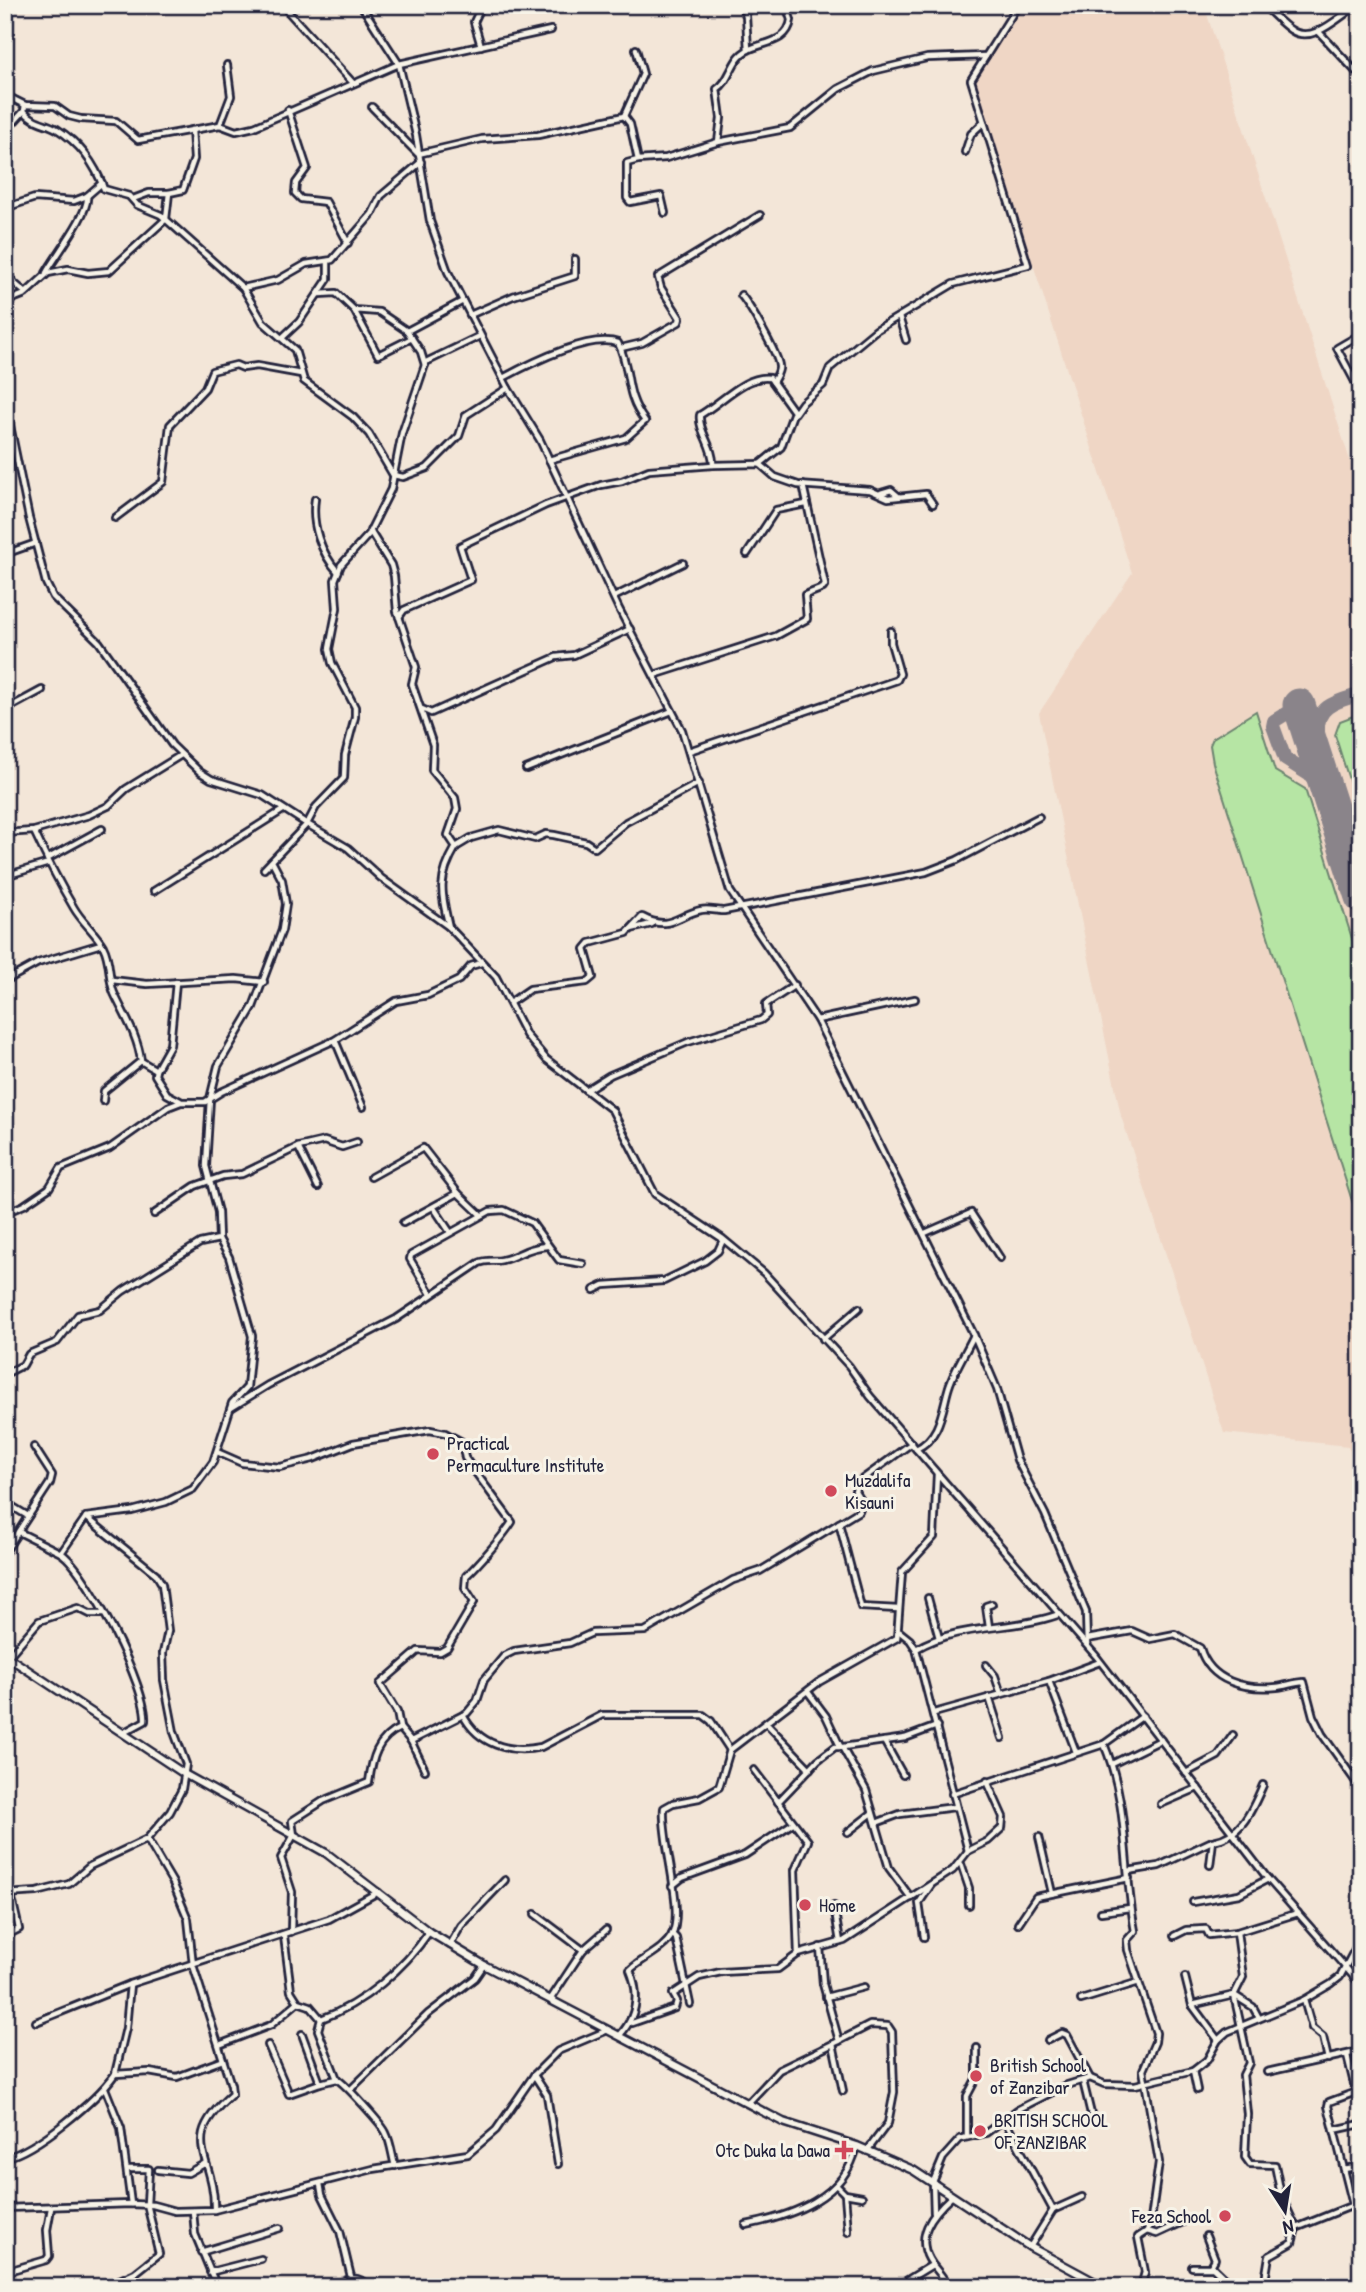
<svg xmlns="http://www.w3.org/2000/svg" width="1366" height="2292" font-family="'Patrick Hand',sans-serif">
<style>
.built{fill:#efd6c5}
.green{fill:#b6e5a4;stroke:#6c8470;stroke-width:2}
.lines{fill:none;stroke-linecap:round;stroke-linejoin:round}
.taxiway{stroke:#8a848a;stroke-width:14}
.runway{stroke:#8a848a;stroke-width:33}
.street-casing{stroke:#22223b;stroke-width:10}
.secondary-casing{stroke:#22223b;stroke-width:11}
.street{stroke:#f7f3e8;stroke-width:4.5}
.secondary{stroke:#f7f3e8;stroke-width:6}
.poi-dot{fill:#d1495b;stroke:#f7f3e8;stroke-width:2.5}
.labels{text-anchor:middle;dominant-baseline:central;stroke-width:6;stroke-linejoin:round;paint-order:stroke}
.poi-label{font-size:19px;fill:#22223b;stroke:#f7f3e8;text-anchor:start}
</style>
<rect width="100%" height="100%" fill="#f3e6d8"/>
<filter id="ink" filterUnits="userSpaceOnUse"><feTurbulence type="fractalNoise" baseFrequency=".0143" numOctaves="2"/><feDisplacementMap in="SourceGraphic" scale="14" xChannelSelector="R" yChannelSelector="G"/><feConvolveMatrix kernelMatrix="1 2 1 2 8 2 1 2 1" color-interpolation-filters="sRGB"/></filter>
<g filter="url(#ink)">
<path class="built" d="M1022 5H1204L1361 495V1482L1348 1446 1224 1433 1121 1116 1039 713 1132 573 974 80Z"/>
<g class="green">
<path d="M1256 711 1275 771 1305 789 1361 967V1229L1213 763 1210 745 1213 738Z"/>
<path d="M1361 713V818L1335 735 1340 721Z"/>
</g>
<g class="lines">
<g class="taxiway">
<path d="M1318 731C1316 704 1340 701 1361 694"/>
<path d="M1316 758 1318 731 1307 715 1287 713 1274 721 1273 726 1285 759 1318 780 1327 792"/>
</g>
<path class="runway" d="M1299 705 1361 897"/>
<defs>
<g id="street">
<path d="M282 5 353 83"/>
<path d="M361 5 399 64 416 135 430 221 448 272 508 388 540 440 618 607 682 730 730 891 817 1020 974 1335 997 1389 1017 1460 1045 1514 1086 1612 1087 1645"/>
<path d="M741 5 746 16 748 50"/>
<path d="M1262 5C1272 12 1280 23 1291 30 1313 45 1338 17 1358 5"/>
<path d="M1318 31 1361 77"/>
<path d="M481 46 474 22 482 5"/>
<path d="M5 95 25 105 55 106 69 116 81 119 116 121 138 140 220 125 236 131 254 127 399 64 551 30"/>
<path d="M25 105 24 111C34 123 44 122 57 129 81 144 95 164 104 189L129 196 137 205 161 215 243 288 263 322 295 350 304 381 353 417 369 434 393 475 403 477 427 468 459 436 466 415 508 388"/>
<path d="M372 107 418 154 482 139 538 135 624 116 643 74 636 49"/>
<path d="M288 110 307 168 296 183 295 193 301 199 326 202 348 243"/>
<path d="M624 116 630 124 638 160 627 163V198L630 202 661 196 665 213"/>
<path d="M220 125 231 96 227 65"/>
<path d="M5 132 24 111"/>
<path d="M718 142 790 128 838 89 873 71 927 58 986 56"/>
<path d="M965 152 971 134 984 122"/>
<path d="M638 160 666 158 718 142 721 118 717 89C731 81 731 58 748 50 763 42 788 43 791 20L786 5"/>
<path d="M133 199 149 193H169"/>
<path d="M5 208 35 198 74 201 87 196 102 183"/>
<path d="M5 266 14 283 26 293 48 273 68 269 88 273 109 271 166 219 169 193 183 190 194 159 192 130"/>
<path d="M46 273C56 255 90 212 87 196"/>
<path d="M243 288 278 280 306 264 332 260 372 214 381 196 421 162"/>
<path d="M319 294 336 293 354 310 379 312 407 331 463 301"/>
<path d="M741 295C750 306 778 354 779 366 780 372 776 376 773 382"/>
<path d="M5 302 25 294"/>
<path d="M354 310 378 355 412 338"/>
<path d="M470 315 513 296 575 276V259"/>
<path d="M899 317 906 340"/>
<path d="M407 331 421 352 425 365"/>
<path d="M1361 334 1337 348 1361 393"/>
<path d="M283 337 299 322 328 279V261"/>
<path d="M621 348 642 343 679 322 680 318 661 288 658 277 760 215"/>
<path d="M503 378C529 364 589 333 618 343 632 370 623 392 645 421L626 438 549 460"/>
<path d="M5 401 29 518 46 583 53 597 99 642 172 745 200 772 211 779 262 795 307 824 264 869"/>
<path d="M760 464 781 447 793 414"/>
<path d="M713 465 760 464 775 477 798 485 870 490 888 498 926 494 933 504"/>
<path d="M881 493 891 490 898 496"/>
<path d="M315 499C311 525 321 553 338 572"/>
<path d="M115 518 163 482 170 425 205 388 212 371 236 365 243 368 257 366 301 374"/>
<path d="M371 532 341 565 335 580 337 608 329 649 332 663 355 707V717L345 755 344 778 316 807 307 824 348 848 381 878 449 927 496 977 526 1035 546 1059 612 1110 655 1194 723 1239 764 1273 849 1366 870 1396 1096 1656 1268 1879 1361 1985"/>
<path d="M5 554 36 543"/>
<path d="M747 554 776 510 806 504"/>
<path d="M614 597 683 563"/>
<path d="M399 617 404 610 471 580 460 546 546 505 601 485 622 481 649 470 713 465C714 447 698 431 700 415 720 404 746 374 770 378L795 413 802 403 823 385 830 368 876 330 953 284 1028 265 971 80 1018 5"/>
<path d="M654 675 776 636 807 619 805 595 823 588 825 585 803 485"/>
<path d="M422 709 431 713 556 657 574 655 630 629"/>
<path d="M5 710 42 690"/>
<path d="M689 751 897 680 900 674 891 643V631"/>
<path d="M5 760V768"/>
<path d="M526 769 672 711"/>
<path d="M34 831C46 857 59 883 74 908 82 922 95 932 103 946 111 961 108 978 114 993 124 1015 138 1036 141 1061L104 1091 103 1101"/>
<path d="M5 833 34 831 89 815 108 806 126 789 181 755"/>
<path d="M456 847 471 838 499 830 535 839 546 834 554 835 586 842 595 848 626 822 699 783"/>
<path d="M47 859 102 829"/>
<path d="M5 876 49 863"/>
<path d="M154 891 283 810"/>
<path d="M449 927C441 893 437 879 456 847L448 835 457 809 455 798 432 770 433 745 412 684 416 667 397 611 394 576 391 565 370 531 391 489 402 433 426 362 480 336"/>
<path d="M631 929 652 924"/>
<path d="M112 980 147 984 236 979 264 982"/>
<path d="M5 981 38 963 101 944"/>
<path d="M511 1002 530 989 587 982 593 977 585 949 590 943 627 933 642 917C670 932 677 915 701 910 707 908 717 911 724 911L926 872 957 860 1039 817"/>
<path d="M817 1020 915 999"/>
<path d="M335 1040 363 1107"/>
<path d="M141 1061 156 1070 170 1045 176 982"/>
<path d="M156 1070 155 1075 167 1094 180 1101"/>
<path d="M586 1090 610 1075 688 1042 761 1020 767 1015 766 1004 795 985"/>
<path d="M298 1147 318 1187"/>
<path d="M371 1177 423 1148 458 1193"/>
<path d="M434 1208 450 1232"/>
<path d="M5 1213 24 1205 49 1188 61 1168 110 1148 168 1107 181 1102H205L221 1092 335 1040 396 1001 428 995 459 980 471 966 481 963"/>
<path d="M154 1214 195 1186 223 1176 242 1174 298 1147 324 1141 342 1147 357 1142"/>
<path d="M403 1223 458 1193 481 1215"/>
<path d="M925 1233 971 1213 1000 1258"/>
<path d="M594 1290 604 1285 664 1281 705 1261 718 1251 723 1240"/>
<path d="M431 1294 410 1259 411 1255 490 1211 504 1210 532 1223 559 1260 583 1264"/>
<path d="M823 1339 859 1308"/>
<path d="M5 1374 23 1365 29 1354 57 1342 78 1315 100 1310 123 1291 200 1243 219 1239 218 1212 206 1166 210 1099 218 1066 253 1007 282 930 286 904 282 880 273 863"/>
<path d="M231 1408 268 1385 396 1319 479 1263C488 1259 494 1262 502 1260 518 1257 526 1247 547 1246"/>
<path d="M916 1449C940 1438 942 1411 948 1390 953 1371 966 1352 974 1335"/>
<path d="M217 1452 242 1463 280 1467 313 1459 353 1443 430 1430 445 1433 462 1442 465 1458 512 1522C504 1535 478 1565 466 1576L465 1588 474 1602 447 1648 440 1652 418 1651 380 1684 397 1712 400 1728C377 1738 372 1759 369 1782L323 1801 292 1821 294 1835 281 1858 292 1892 291 1932"/>
<path d="M5 1502 28 1516"/>
<path d="M839 1523 861 1607 898 1609"/>
<path d="M19 1532 61 1553 86 1517 132 1511 166 1502 193 1489 213 1462 232 1403 247 1387 252 1336 229 1257 219 1239"/>
<path d="M5 1552 50 1483 52 1475 34 1447"/>
<path d="M61 1553C87 1570 148 1689 145 1721L123 1733"/>
<path d="M928 1598 939 1638"/>
<path d="M989 1627 986 1606 992 1604"/>
<path d="M900 1632 910 1640 916 1649"/>
<path d="M1087 1639 1132 1631 1150 1639 1175 1634 1200 1648C1210 1682 1245 1690 1277 1687 1286 1686 1295 1682 1304 1682L1313 1716 1322 1734 1361 1789"/>
<path d="M8 1657 39 1621 78 1608 90 1614H104"/>
<path d="M986 1665 995 1676 1001 1694"/>
<path d="M1049 1681 1076 1752"/>
<path d="M808 1692 826 1716 840 1746"/>
<path d="M989 1697 1002 1738"/>
<path d="M934 1713 1049 1681 1100 1662"/>
<path d="M463 1715C478 1744 509 1754 541 1747L602 1715H703L711 1721 730 1750"/>
<path d="M766 1723 810 1769"/>
<path d="M400 1728 411 1741 467 1713 477 1701 484 1680 504 1656 514 1651 570 1643 592 1633 645 1631 733 1580 760 1571 859 1511 862 1502 855 1491 857 1483 912 1443"/>
<path d="M411 1741 425 1770"/>
<path d="M884 1741 903 1775"/>
<path d="M1104 1744C1129 1803 1123 1868 1135 1931L1127 1940 1128 1950 1156 2033 1155 2042 1143 2070 1159 2162 1151 2220 1147 2231 1138 2237 1145 2272 1141 2287"/>
<path d="M843 1747 905 1738 937 1726"/>
<path d="M1112 1764 1161 1740"/>
<path d="M754 1770 808 1841 795 1870 798 1954"/>
<path d="M1186 1773 1218 1756 1233 1735"/>
<path d="M952 1794 1104 1744 1143 1716"/>
<path d="M778 1802 818 1760 835 1747H842L866 1790 889 1868 911 1898"/>
<path d="M1161 1804 1198 1788"/>
<path d="M876 1823 900 1814 955 1807"/>
<path d="M848 1832 871 1814"/>
<path d="M1039 1837 1052 1893"/>
<path d="M147 1839 173 1883 188 1919 193 1965 231 2085 232 2094C176 2142 216 2155 214 2210"/>
<path d="M968 1851 916 1649C960 1623 1011 1631 1057 1615"/>
<path d="M961 1864 969 1888V1905"/>
<path d="M1210 1865 1213 1841C1242 1836 1252 1810 1263 1785"/>
<path d="M1128 1871 1159 1866 1212 1841"/>
<path d="M672 1886 682 1878 745 1855 793 1823"/>
<path d="M5 1894 37 1892 69 1884 90 1866 147 1839 170 1812 182 1789 186 1764 174 1732 164 1680 163 1653 168 1631 162 1584 156 1574 86 1517"/>
<path d="M1193 1902 1239 1894 1268 1879"/>
<path d="M834 1906 840 1942"/>
<path d="M1101 1912 1130 1908"/>
<path d="M1298 1913 1237 1932 1243 1977 1234 1995 1249 2063 1243 2075 1247 2114 1245 2157 1250 2164 1275 2165 1281 2195 1296 2228 1361 2202"/>
<path d="M535 1914 583 1950"/>
<path d="M1018 1924 1036 1897 1129 1878"/>
<path d="M672 1934 676 1938 690 2004"/>
<path d="M5 1936 19 1929 11 1894"/>
<path d="M1174 1936 1186 1930 1206 1929 1209 1935 1237 1932"/>
<path d="M924 1937 919 1903 931 1885"/>
<path d="M450 1945 461 1926 505 1880"/>
<path d="M1185 1977 1192 2005 1218 2040"/>
<path d="M826 1997 864 1987"/>
<path d="M550 2000 583 1950 606 1930"/>
<path d="M1081 2000 1139 1982"/>
<path d="M1304 2000 1312 2028 1323 2037 1328 2059"/>
<path d="M298 2002 310 2006 321 2019C363 2004 404 1969 429 1932"/>
<path d="M1192 2005 1234 1995 1253 2007 1259 2018"/>
<path d="M321 2019 318 2030 337 2079"/>
<path d="M36 2022 130 1984 329 1919 378 1892"/>
<path d="M632 2023 675 2008 677 2001 673 1994 699 1977 721 1972 778 1969 798 1954 844 1941 953 1870 968 1851 988 1841 1002 1828 1003 1817 987 1781"/>
<path d="M302 2034 320 2083 337 2079C345 2084 383 2125 386 2133 391 2143 392 2155 395 2166"/>
<path d="M620 2035C637 2016 640 1994 630 1970 642 1958 663 1951 672 1935 685 1910 661 1841 664 1808L673 1803 699 1798 719 1787 730 1750 819 1682 897 1638 902 1572 934 1537 937 1474"/>
<path d="M1048 2040 1062 2033 1067 2035 1090 2078"/>
<path d="M839 2041 870 2025 888 2026 892 2032 894 2092 888 2123 867 2151"/>
<path d="M833 2044 843 2091"/>
<path d="M219 2045 271 2025 298 2002 291 1991 284 1936"/>
<path d="M268 2045 289 2094 320 2083"/>
<path d="M1347 2055 1356 2092 1329 2102 1328 2106 1353 2205"/>
<path d="M1193 2071 1197 2090"/>
<path d="M1267 2072 1361 2051"/>
<path d="M115 2074 126 2028 130 1984"/>
<path d="M534 2075 547 2095 558 2164"/>
<path d="M1083 2081 1091 2114"/>
<path d="M105 2088 121 2128 131 2204"/>
<path d="M350 2090 428 2014 475 1978 484 1965"/>
<path d="M749 2102 779 2070 839 2041 823 1984 820 1947"/>
<path d="M1005 2121 1053 2210 1030 2247"/>
<path d="M1334 2130 1361 2124"/>
<path d="M967 2136V2096L977 2077V2048"/>
<path d="M5 2158C37 2150 96 2101 115 2074L149 2072 177 2077 223 2060"/>
<path d="M1344 2169 1361 2166"/>
<path d="M158 2170 188 2173 204 2164"/>
<path d="M320 2184 322 2195 340 2231 351 2277"/>
<path d="M836 2185 845 2194 862 2197"/>
<path d="M845 2194 848 2232"/>
<path d="M5 2208 131 2204 153 2205 175 2211 214 2210 373 2169 468 2154 496 2130 534 2075 558 2051 608 2030"/>
<path d="M1053 2210 1082 2197"/>
<path d="M193 2211 195 2234 217 2287"/>
<path d="M934 2213 933 2182 943 2158 960 2139 986 2133 1017 2110 1064 2086 1090 2078 1104 2084 1135 2085 1193 2071 1207 2060 1218 2040 1227 2032 1304 2000 1331 1984 1340 1977 1361 1938"/>
<path d="M746 2225C792 2216 845 2198 857 2146"/>
<path d="M1147 2231 1157 2234 1183 2222"/>
<path d="M1206 2236 1215 2259 1211 2266"/>
<path d="M201 2252 280 2228"/>
<path d="M1192 2267H1213L1234 2287"/>
<path d="M5 2272 46 2260 49 2256 47 2230 51 2208"/>
<path d="M210 2272 261 2259"/>
<path d="M113 2287 115 2282 135 2273 159 2254 147 2204 149 2169H128"/>
<path d="M331 2287C348 2280 355 2272 369 2287"/>
<path d="M896 2287 932 2265"/>
<path d="M948 2287C944 2277 938 2272 932 2264 913 2237 932 2214 952 2196"/>
<path d="M1264 2287 1269 2256 1292 2243 1296 2228"/>
</g>
<path id="secondary" d="M5 1655 186 1775 326 1853 429 1932 484 1965 783 2122 857 2146 913 2170 1030 2247 1104 2287"/>
</defs>
<use href="#street" class="street-casing"/>
<use href="#secondary" class="secondary-casing"/>
<use href="#street" class="street"/>
<use href="#secondary" class="secondary"/>
</g>
</g>
<g class="poi-dot">
<circle cx="433" cy="1454" r="7"/>
<circle cx="831" cy="1491" r="7"/>
<circle cx="805" cy="1905" r="7"/>
<circle cx="976" cy="2076" r="7"/>
<circle cx="980" cy="2131" r="7"/>
<path d="M840.5 2139.5h7v7h7v7h-7v7h-7v-7h-7v-7h7z"/>
<circle cx="1225" cy="2216" r="7"/>
</g>
<g class="labels">
<g class="poi-label">
<text x="447" y="1443">Practical<tspan x="447" dy="22">Permaculture Institute</tspan></text>
<text x="845" y="1480">Muzdalifa<tspan x="845" dy="22">Kisauni</tspan></text>
<text x="819" y="1905">Home</text>
<text x="990" y="2065">British School<tspan x="990" dy="22">of Zanzibar</tspan></text>
<text x="994" y="2120">BRITISH SCHOOL<tspan x="994" dy="22">OF ZANZIBAR</tspan></text>
<text x="830" y="2150" text-anchor="end">Otc Duka la Dawa</text>
<text x="1211" y="2216" text-anchor="end">Feza School</text>
</g>
</g>
<rect width="1366" height="2292" fill="none" stroke="#f7f3e8" stroke-width="28"/>
<rect x="14" y="14" width="1338" height="2264" fill="none" stroke="#22223b" stroke-width="2.5" filter="url(#ink)"/>
<g transform="translate(1285 2211) rotate(168)" stroke="#f7f3e8" stroke-width="5" paint-order="stroke">
<path d="M0-5L12 26L0 18L-12 26Z" fill="#22223b"/>
<text y="-10" font-size="19" font-weight="bold" text-anchor="middle" fill="#22223b">N</text>
</g>
</svg>
